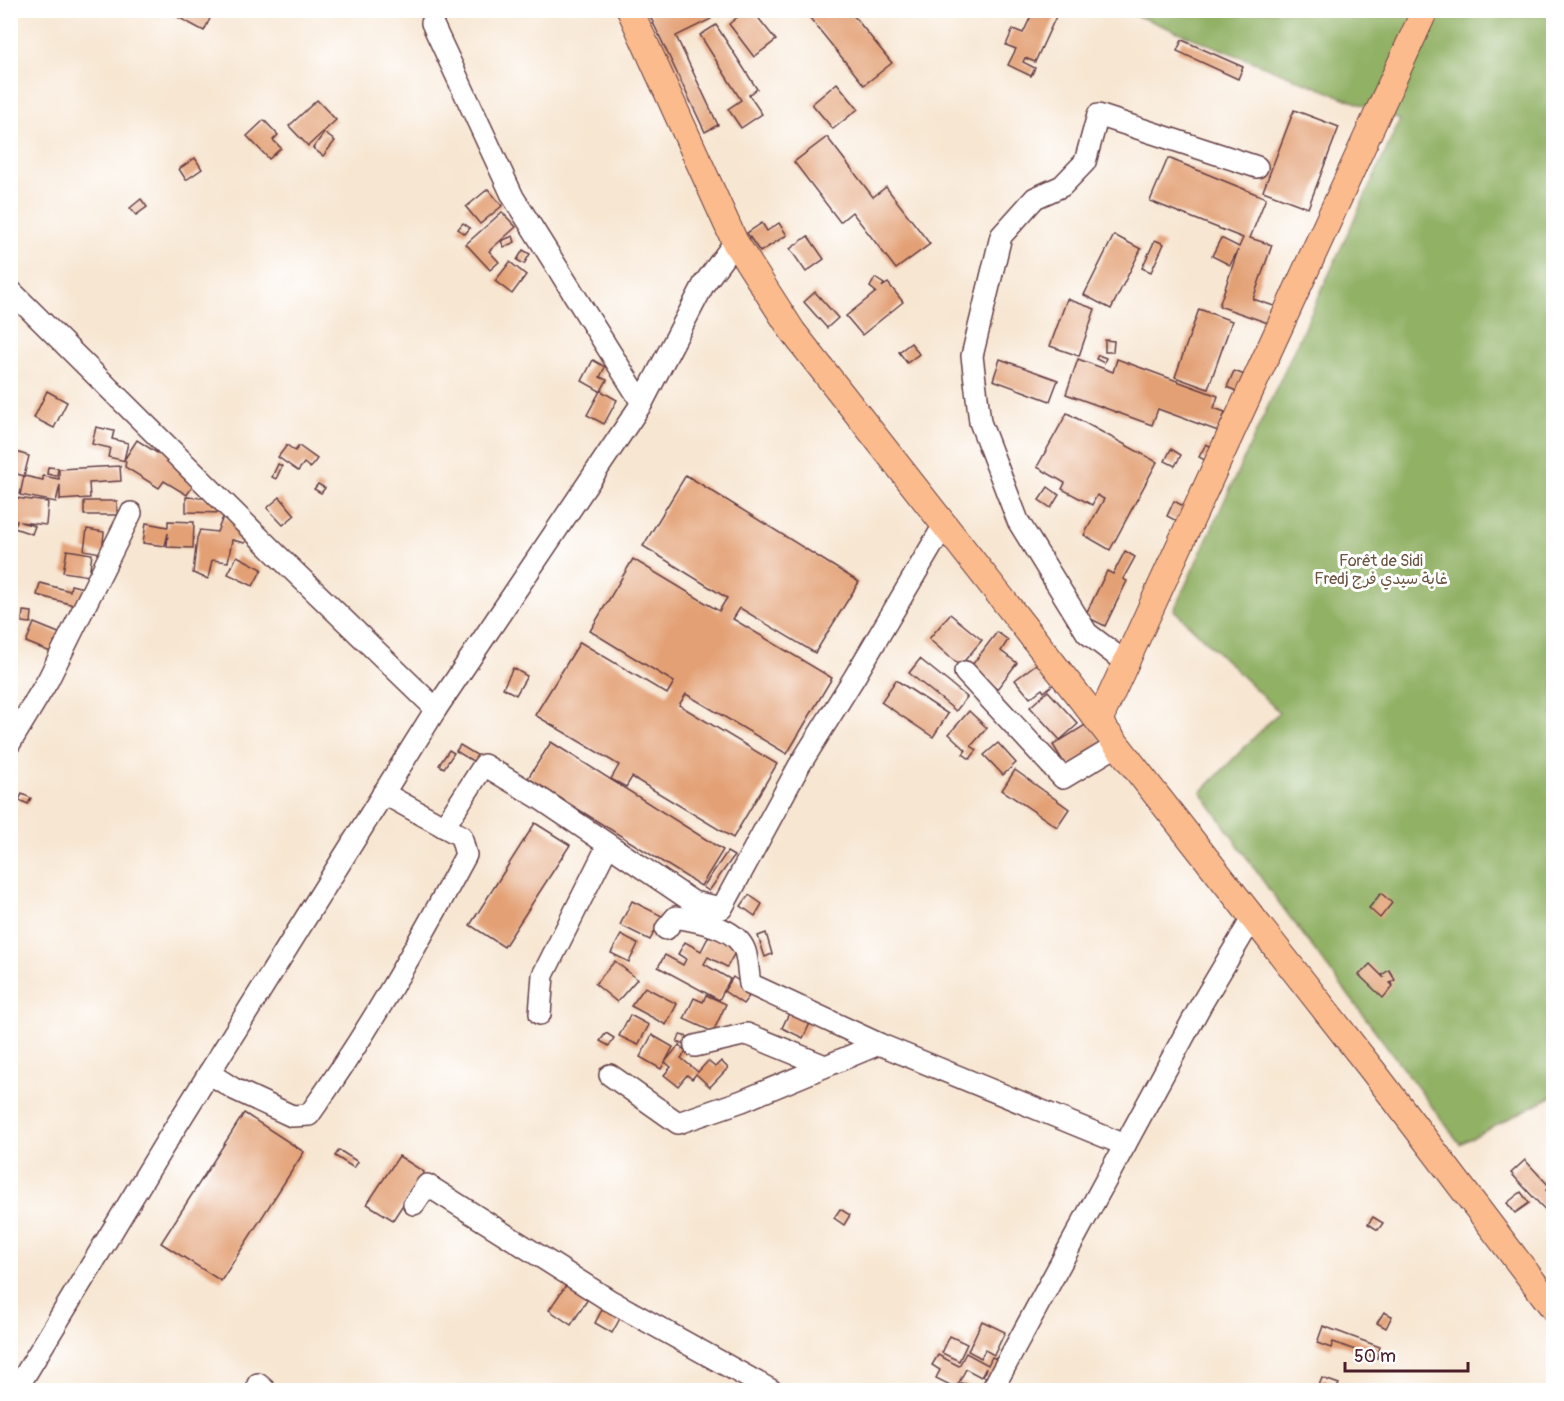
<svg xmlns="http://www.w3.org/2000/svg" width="1564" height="1401" font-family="Pangolin,'Playpen Sans Arabic',sans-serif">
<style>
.forest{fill:#91b165;stroke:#6e6848;stroke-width:1.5}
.building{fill:#e3a075}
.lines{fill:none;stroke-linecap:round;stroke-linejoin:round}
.minor-casing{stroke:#643d44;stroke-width:24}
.major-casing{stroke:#643d44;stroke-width:28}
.minor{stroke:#fff;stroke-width:21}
.major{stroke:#fbbb8c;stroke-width:26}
.labels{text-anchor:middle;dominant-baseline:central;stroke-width:6;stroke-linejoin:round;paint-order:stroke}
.park-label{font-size:16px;fill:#6b5441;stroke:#fff}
</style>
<rect width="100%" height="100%" fill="#fff"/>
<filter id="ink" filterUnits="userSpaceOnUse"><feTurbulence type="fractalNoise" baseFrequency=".0167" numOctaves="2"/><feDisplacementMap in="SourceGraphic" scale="12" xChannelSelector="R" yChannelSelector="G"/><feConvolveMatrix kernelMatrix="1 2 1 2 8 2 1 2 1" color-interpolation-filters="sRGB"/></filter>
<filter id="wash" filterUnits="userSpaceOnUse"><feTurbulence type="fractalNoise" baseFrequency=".008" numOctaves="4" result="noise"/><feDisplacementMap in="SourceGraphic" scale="24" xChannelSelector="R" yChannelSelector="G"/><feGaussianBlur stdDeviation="1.35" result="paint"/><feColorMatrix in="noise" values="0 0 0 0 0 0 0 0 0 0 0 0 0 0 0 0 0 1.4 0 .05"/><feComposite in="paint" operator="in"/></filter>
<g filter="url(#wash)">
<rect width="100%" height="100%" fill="#f7e6d2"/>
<path class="forest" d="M1125 11H1553V1096L1460 1144 1268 888 1201 792 1279 712 1174 610 1400 120Z"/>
<g id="blocks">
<g class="building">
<path d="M177 10H214L204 31 174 15Z"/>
<path d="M656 10H707L711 19 676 36 718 125 705 132 649 14Z"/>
<path d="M746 10H752L776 40 754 57 729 24Z"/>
<path d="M807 10H849L892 63 864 85 805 12Z"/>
<path d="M1034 10H1054L1058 12 1035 62 1025 58 1023 62 1035 68 1031 76 1008 65 1016 49 1006 45 1013 29 1023 33Z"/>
<path d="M716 25 757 89 749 95 762 114 741 128 728 109 741 100 700 35Z"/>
<path d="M1182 40 1243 67 1238 79 1177 51Z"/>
<path d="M837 83 858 109 833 129 812 104Z"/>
<path d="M317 100 336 120 308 146 289 126Z"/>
<path d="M1294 110 1339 127 1308 208 1263 191Z"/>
<path d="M264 120 278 135 273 140 281 148 269 159 247 136Z"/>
<path d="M324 133 335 141 323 156 313 148Z"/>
<path d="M827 137 873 197 886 187 930 244 896 269 852 212 840 222 794 162Z"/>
<path d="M195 158 202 169 186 180 179 169Z"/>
<path d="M1168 158 1266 198 1250 238 1272 245 1253 299 1277 307 1271 324 1219 306 1238 250 1230 265 1212 256 1221 238 1239 247 1243 238 1150 201Z"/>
<path d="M488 189 502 206 480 224 466 207Z"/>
<path d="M141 199 147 207 136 215 130 208Z"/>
<path d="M502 212 516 227 489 251 499 262 490 270 466 244Z"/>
<path d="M463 223 470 228 465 234 458 229Z"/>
<path d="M762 223 767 231 779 223 787 235 760 252 747 233Z"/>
<path d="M1114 235 1141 249 1111 309 1084 295Z"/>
<path d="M513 236 515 242 504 247 501 241Z"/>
<path d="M808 236 824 259 806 272 790 249Z"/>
<path d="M1155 240 1164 244 1151 272 1142 268Z"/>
<path d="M523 250 530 254 524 264 517 260Z"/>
<path d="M510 262 526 275 512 294 495 281Z"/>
<path d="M875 278 884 284 882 287 888 283 903 302 862 335 846 316 876 292 870 287Z"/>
<path d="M815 292 838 318 827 328 804 302Z"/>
<path d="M1067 299 1095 309 1079 356 1050 346Z"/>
<path d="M1199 309 1232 321 1208 389 1175 377Z"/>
<path d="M1105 340 1114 341 1113 352H1105Z"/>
<path d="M911 343 919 354 907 363 899 352Z"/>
<path d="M1098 355 1106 358 1104 363 1096 359Z"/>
<path d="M1000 359 1058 380 1050 401 993 380Z"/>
<path d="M1078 359 1113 372 1117 359 1218 396 1214 408 1225 412 1218 431 1158 409 1152 425 1066 394Z"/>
<path d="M593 360 605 367 600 377 607 380 601 391 617 400 604 424 587 415 600 391 582 381Z"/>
<path d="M1234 371 1250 377 1243 394 1227 387Z"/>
<path d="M47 391 67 402 54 428 34 418Z"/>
<path d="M1067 413 1157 462 1110 550 1084 535 1104 499 1097 495 1092 505 1062 489 1065 483 1037 467Z"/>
<path d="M96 427 114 431 112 439 128 443 124 460 137 440 157 453 162 444 199 476 187 495 164 481 159 488 125 467 126 461 108 457 110 448 92 444Z"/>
<path d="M1206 444 1223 453 1216 466 1199 457Z"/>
<path d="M287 445 295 451 299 446 317 459 310 468 304 463 298 471 278 457Z"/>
<path d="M1171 449 1181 455 1175 466 1165 461Z"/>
<path d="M10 450 29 456 24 476 10 472Z"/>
<path d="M278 464 282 466 276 479 272 477Z"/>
<path d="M120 466 121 481 89 483 90 498 60 500V485L56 502 20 495 24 476 43 480V476L59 479V469Z"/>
<path d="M48 467 58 468 57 476 47 474Z"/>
<path d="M686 475 859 582 815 653 740 608 733 619 832 678 787 754 686 694 679 705 777 764 733 838 632 777 626 787 611 779 619 765 535 715 580 642 667 694 674 682 590 631 633 559 719 611 727 598 643 546Z"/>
<path d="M318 484 325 488 321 493 314 489Z"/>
<path d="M1048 487 1059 495 1051 508 1039 500Z"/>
<path d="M186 497 224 499 223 513 186 512Z"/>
<path d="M280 497 295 515 283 525 267 508Z"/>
<path d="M16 498 48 502 46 525 20 522 35 526 32 534 14 528 17 521H13Z"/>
<rect x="84" y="501" width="33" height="14"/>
<path d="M1174 501 1193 511 1186 526 1167 516Z"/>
<path d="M223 517 251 528 245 543 232 540 228 562 212 560 208 579 193 573 197 538 200 530 217 532Z"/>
<path d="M168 521 194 522 193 548 167 547 168 533 165 546 143 543 146 523 168 527Z"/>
<path d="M87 529 104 532 103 543 113 545 111 555 84 550Z"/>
<path d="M67 550 92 554 89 576 63 572Z"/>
<path d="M1125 551 1135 557 1123 579 1127 581 1105 626 1085 616 1107 571 1113 574Z"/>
<path d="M237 556 262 569 253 586 228 574Z"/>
<path d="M40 583 70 591 71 585 96 591 92 610 37 595Z"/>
<path d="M23 611 32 612 31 623 22 622Z"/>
<path d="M950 614 982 640 960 666 929 639Z"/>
<path d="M34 623 66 636 58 655 26 642Z"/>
<path d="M997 632 1008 640 1001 651 1017 663 997 689 969 669Z"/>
<path d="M920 659 967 697 956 711 909 673Z"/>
<path d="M1040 661 1056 682 1044 692 1042 689 1030 698 1015 680Z"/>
<path d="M513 668 527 676 516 695 503 688Z"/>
<path d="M896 680 948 714 933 737 881 702Z"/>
<path d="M1048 691 1078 724 1060 740 1030 707Z"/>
<path d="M969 711 987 728 971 746 977 750 970 759 963 754 966 750 949 734Z"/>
<path d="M1090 722 1104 744 1067 768 1053 745Z"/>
<path d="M551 742 723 850 701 886 528 778Z"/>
<path d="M998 743 1016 763 1003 775 984 755Z"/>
<path d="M460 745 480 757 476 763 456 751Z"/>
<path d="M449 750 454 753 444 768 439 765Z"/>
<path d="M1015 770 1069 809 1057 827 1002 790Z"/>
<path d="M22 794 31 798 28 804 19 800Z"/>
<path d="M535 823 570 845 504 947 470 925Z"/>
<path d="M727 852 734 856 709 891 703 887Z"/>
<path d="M1381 893 1392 903 1380 918 1369 908Z"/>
<path d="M749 895 762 904 755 916 741 906Z"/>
<path d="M632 901 662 916 650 940 620 925Z"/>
<path d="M711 932 738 947 727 967 708 957 704 964 730 979 719 1000 658 967 665 955 683 965 686 959 678 954 685 942 701 951Z"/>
<path d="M766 933 772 954 765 957 758 936Z"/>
<path d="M621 935 638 944 629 962 611 953Z"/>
<path d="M615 961 637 979 617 1002 595 984Z"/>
<path d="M1370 964 1384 978 1382 975 1389 970 1395 980 1390 983 1393 986 1383 998 1359 975Z"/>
<path d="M733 977 753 991 743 1004 724 991Z"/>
<path d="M645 987 677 1004 666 1025 631 1006Z"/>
<path d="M706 995 726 1004 713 1032 684 1019 694 998 703 1002Z"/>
<path d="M791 1009 812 1019 803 1038 782 1028Z"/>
<path d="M630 1015 649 1025 638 1045 619 1036Z"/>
<path d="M606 1033 614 1038 609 1046 600 1041Z"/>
<path d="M652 1035 673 1047 665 1062 679 1045 686 1052 681 1058 698 1072 708 1061 715 1067 721 1061 728 1068 710 1087 696 1074 692 1079 687 1075 678 1086 664 1075 671 1067 665 1062 661 1069 640 1057Z"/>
<path d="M680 1035 689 1037 687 1045 677 1042Z"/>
<path d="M244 1113 304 1152 221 1281 161 1243Z"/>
<path d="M339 1150 358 1162 354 1168 335 1156Z"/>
<path d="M399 1156 424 1172 393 1220 367 1204Z"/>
<path d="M1525 1160 1550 1187 1546 1190 1554 1198V1202L1545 1210 1511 1173Z"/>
<path d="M1521 1192 1529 1203 1515 1213 1507 1203Z"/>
<path d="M840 1209 850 1215 844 1225 834 1218Z"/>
<path d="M1373 1217 1383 1223 1378 1230 1368 1224Z"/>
<path d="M566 1285 588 1299 571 1325 549 1310Z"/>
<path d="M605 1304 623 1313 612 1333 595 1323Z"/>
<path d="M1384 1312 1392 1316 1386 1328 1377 1323Z"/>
<path d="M982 1321 1005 1332 994 1355 985 1350 981 1358 968 1351Z"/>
<path d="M1323 1326 1380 1347 1377 1358 1333 1342 1331 1348 1317 1343Z"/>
<path d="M950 1336 967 1344 959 1361 942 1353Z"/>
<path d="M966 1353 988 1365 992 1357 1004 1362 995 1381 983 1376 986 1368 981 1377 966 1369 956 1388 936 1378 940 1370 932 1365 938 1355 959 1366Z"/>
<path d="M1322 1378 1339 1384 1336 1390H1317Z"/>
<path d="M961 1383 975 1387 974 1390H959Z"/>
</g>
</g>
</g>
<g filter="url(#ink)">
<use href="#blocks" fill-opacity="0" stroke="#643d44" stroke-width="1.5"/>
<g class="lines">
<defs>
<g id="minor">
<path d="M432 23 513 197 642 403"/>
<path d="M10 290 273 551 436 709"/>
<path d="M1126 663 1087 633 1018 521 980 422 972 356 1001 236 1035 198 1062 186 1085 162 1098 115 1257 167"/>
<path d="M965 672 1063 778 1118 745"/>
<path d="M10 743 48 680 131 513"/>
<path d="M444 827 484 765 541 799 693 902 722 908 799 766 854 678 944 525"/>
<path d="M666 929 676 917C698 922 736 926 745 951 748 961 748 973 750 984L879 1044 1125 1145"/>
<path d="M540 1014 543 975 608 845"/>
<path d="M695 1046 747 1034 825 1066"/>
<path d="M209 1073 234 1089 292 1116 309 1115C368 1033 418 944 466 855L461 836 383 793"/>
<path d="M610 1075 678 1123 742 1101 879 1044"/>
<path d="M414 1204 427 1185 609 1300 771 1390"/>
<path d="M258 1384 265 1390"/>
<path d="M16 1390 163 1147 436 709 642 403 704 284 735 242"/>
<path d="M992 1390 1202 1003 1253 917"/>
</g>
<g id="major">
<path d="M630 10 735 242 793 332 1373 1071 1554 1309"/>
<path d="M1099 721 1425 10"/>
</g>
</defs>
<use href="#minor" class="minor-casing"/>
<use href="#major" class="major-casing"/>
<use href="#minor" class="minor"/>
<use href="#major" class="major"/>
</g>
</g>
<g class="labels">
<g class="park-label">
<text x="1381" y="561">Forêt de Sidi<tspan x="1381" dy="18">Fredj غابة سيدي فرج</tspan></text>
</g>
</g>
<rect width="1564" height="1401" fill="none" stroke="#fff" stroke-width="36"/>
<path d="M1345 1362v9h123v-9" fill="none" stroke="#4a1f2b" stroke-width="3"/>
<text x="1354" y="1362" font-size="18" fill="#4a1f2b" stroke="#ffffff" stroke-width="4.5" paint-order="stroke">50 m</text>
</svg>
